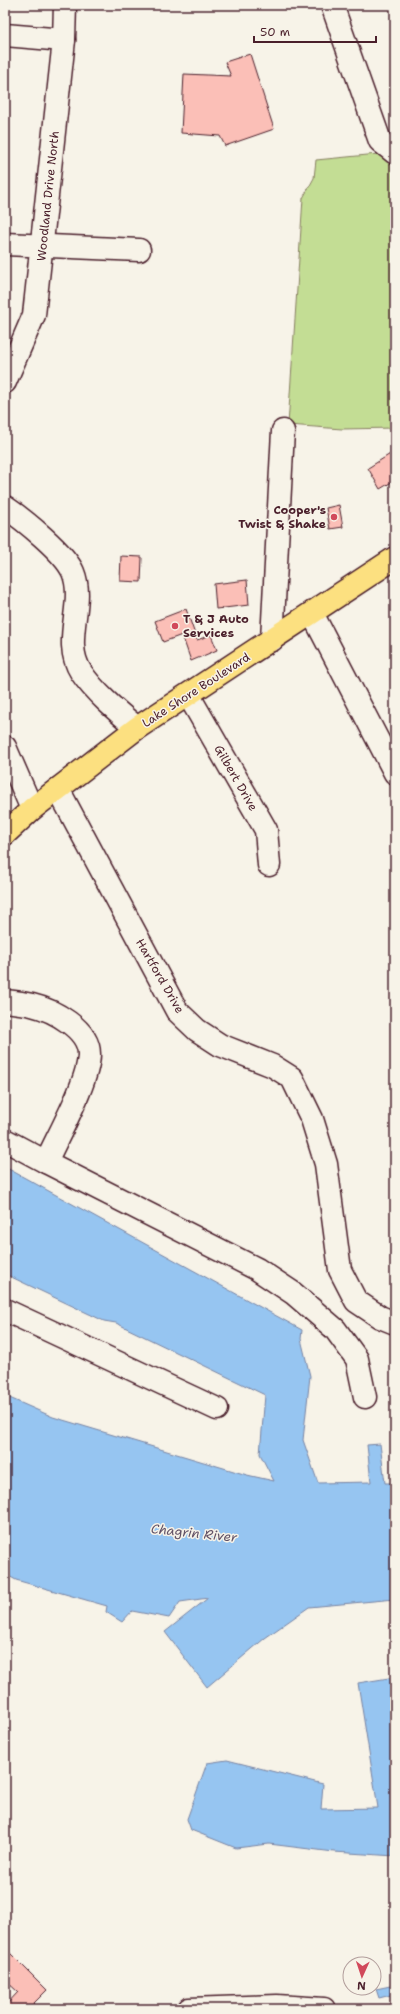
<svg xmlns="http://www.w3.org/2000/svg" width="400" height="2014" font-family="'Shantell Sans',sans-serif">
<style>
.green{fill:#c3dd94;stroke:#867e60}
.water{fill:#96c5f1;stroke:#7883a2}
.building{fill:#fbbfb7;stroke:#4a1f2b}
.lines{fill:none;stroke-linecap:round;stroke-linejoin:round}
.minor-casing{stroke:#4a1f2b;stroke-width:25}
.major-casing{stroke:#4a1f2b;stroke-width:25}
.minor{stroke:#f7f3e8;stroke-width:22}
.major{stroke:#fce080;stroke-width:22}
.poi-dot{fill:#d1495b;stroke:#f7f3e8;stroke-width:1.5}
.labels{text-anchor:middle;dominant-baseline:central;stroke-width:3;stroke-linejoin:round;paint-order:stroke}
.street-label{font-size:12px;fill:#4a1f2b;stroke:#f7f3e8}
.poi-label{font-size:12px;font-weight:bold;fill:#4a1f2b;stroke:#f7f3e8;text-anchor:end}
.water-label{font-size:13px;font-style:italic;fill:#615166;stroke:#f7f3e8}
</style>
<rect width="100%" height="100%" fill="#f7f3e8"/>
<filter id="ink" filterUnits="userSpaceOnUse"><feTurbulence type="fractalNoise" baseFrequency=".025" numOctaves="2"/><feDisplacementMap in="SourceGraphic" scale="8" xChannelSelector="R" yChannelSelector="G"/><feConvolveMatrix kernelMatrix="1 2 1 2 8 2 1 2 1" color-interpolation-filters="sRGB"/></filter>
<g filter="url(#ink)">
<path class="green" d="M378 154 395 165V428L342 429 288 425 303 198 314 178 316 160Z"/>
<g class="water">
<path d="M5 1167 302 1330 301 1339 310 1376 303 1440 318 1483 371 1482 367 1445 380 1444 385 1483H395V1599L309 1607 265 1638 207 1687 165 1632 208 1598 180 1602 169 1618 132 1611 122 1622 106 1612 107 1606 16 1580 5 1574V1396L53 1417 247 1475 274 1481 260 1454 265 1395 116 1323 104 1321 5 1274Z"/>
<path d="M395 1677V1856L334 1852 269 1844 236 1848 191 1830 187 1819 207 1763 227 1760 323 1784 321 1809 378 1808 358 1683Z"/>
<path d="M395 1985V1994L379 1998 376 1989Z"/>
</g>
<g class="building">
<path d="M250 54 274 129 225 146 220 136 181 133 184 74 231 76 225 62Z"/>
<path d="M395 451V480L380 489 368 468Z"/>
<path d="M339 505 343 527 330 529 326 508Z"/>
<path d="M121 556 142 557 141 582 120 581Z"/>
<path d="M247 580 249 605 216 609 214 584Z"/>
<path d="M186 609 197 640 211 635 217 650 191 661 182 635 163 642 155 621Z"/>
<path d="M5 1948 47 1990 28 2009H5V2006L18 1992 5 1980Z"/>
</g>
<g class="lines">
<defs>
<g id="minor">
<path d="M332 5 380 141 395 153"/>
<path d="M5 35 64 40"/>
<path d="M5 244 139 250"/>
<path d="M5 382 34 315 64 40 65 5"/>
<path d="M5 507C23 519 65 553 73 572 86 603 61 641 81 672 94 692 118 712 137 728"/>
<path d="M312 613 395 773"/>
<path d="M272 640 283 431"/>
<path d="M189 696 266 830 269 865"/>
<path d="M5 747 32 809"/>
<path d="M58 789 177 1011 197 1030 220 1045 273 1066 292 1078 312 1119 326 1164 340 1270 356 1301 380 1317 395 1323"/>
<path d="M5 1001C14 1002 23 1003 32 1005 53 1010 89 1029 89 1054 89 1081 58 1135 46 1162L257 1269 293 1293 335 1329 357 1359 365 1397"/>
<path d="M5 1140 46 1162"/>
<path d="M5 1310 217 1409"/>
<path d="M189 2009 277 2006 324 2009"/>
</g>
<path id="major" d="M5 834 32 809 137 728 395 558"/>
</defs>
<use href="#minor" class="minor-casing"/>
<use href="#major" class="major-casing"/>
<use href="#minor" class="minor"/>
<use href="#major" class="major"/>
</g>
</g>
<g class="poi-dot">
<circle cx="334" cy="517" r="4"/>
<circle cx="175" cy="626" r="4"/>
</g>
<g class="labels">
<g class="street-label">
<text transform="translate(48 196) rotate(-84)">Woodland Drive North</text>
<text transform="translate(196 690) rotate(-33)">Lake Shore Boulevard</text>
<text transform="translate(236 778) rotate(60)">Gilbert Drive</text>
<text transform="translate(160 976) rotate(60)">Hartford Drive</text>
</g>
<g class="poi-label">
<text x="326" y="510">Cooper's<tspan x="326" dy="14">Twist &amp; Shake</tspan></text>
<text x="183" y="619" text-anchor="start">T &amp; J Auto<tspan x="183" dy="14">Services</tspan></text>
</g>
<g class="water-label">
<text transform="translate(194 1533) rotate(6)">Chagrin River</text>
</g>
</g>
<rect width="400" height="2014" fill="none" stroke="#f7f3e8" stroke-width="20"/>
<rect x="10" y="10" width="380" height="1994" fill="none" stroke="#4a1f2b" stroke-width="1.5" filter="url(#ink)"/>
<g transform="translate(362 1976) rotate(183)"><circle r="19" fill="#f7f3e8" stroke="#b29e9c"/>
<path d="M0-3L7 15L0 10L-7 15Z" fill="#d1495b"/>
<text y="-6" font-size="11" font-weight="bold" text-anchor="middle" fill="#4a1f2b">N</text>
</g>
<path d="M254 36v6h122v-6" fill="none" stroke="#4a1f2b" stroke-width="2"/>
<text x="260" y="36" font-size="12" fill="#4a1f2b" stroke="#f7f3e8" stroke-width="3" paint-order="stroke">50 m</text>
</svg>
